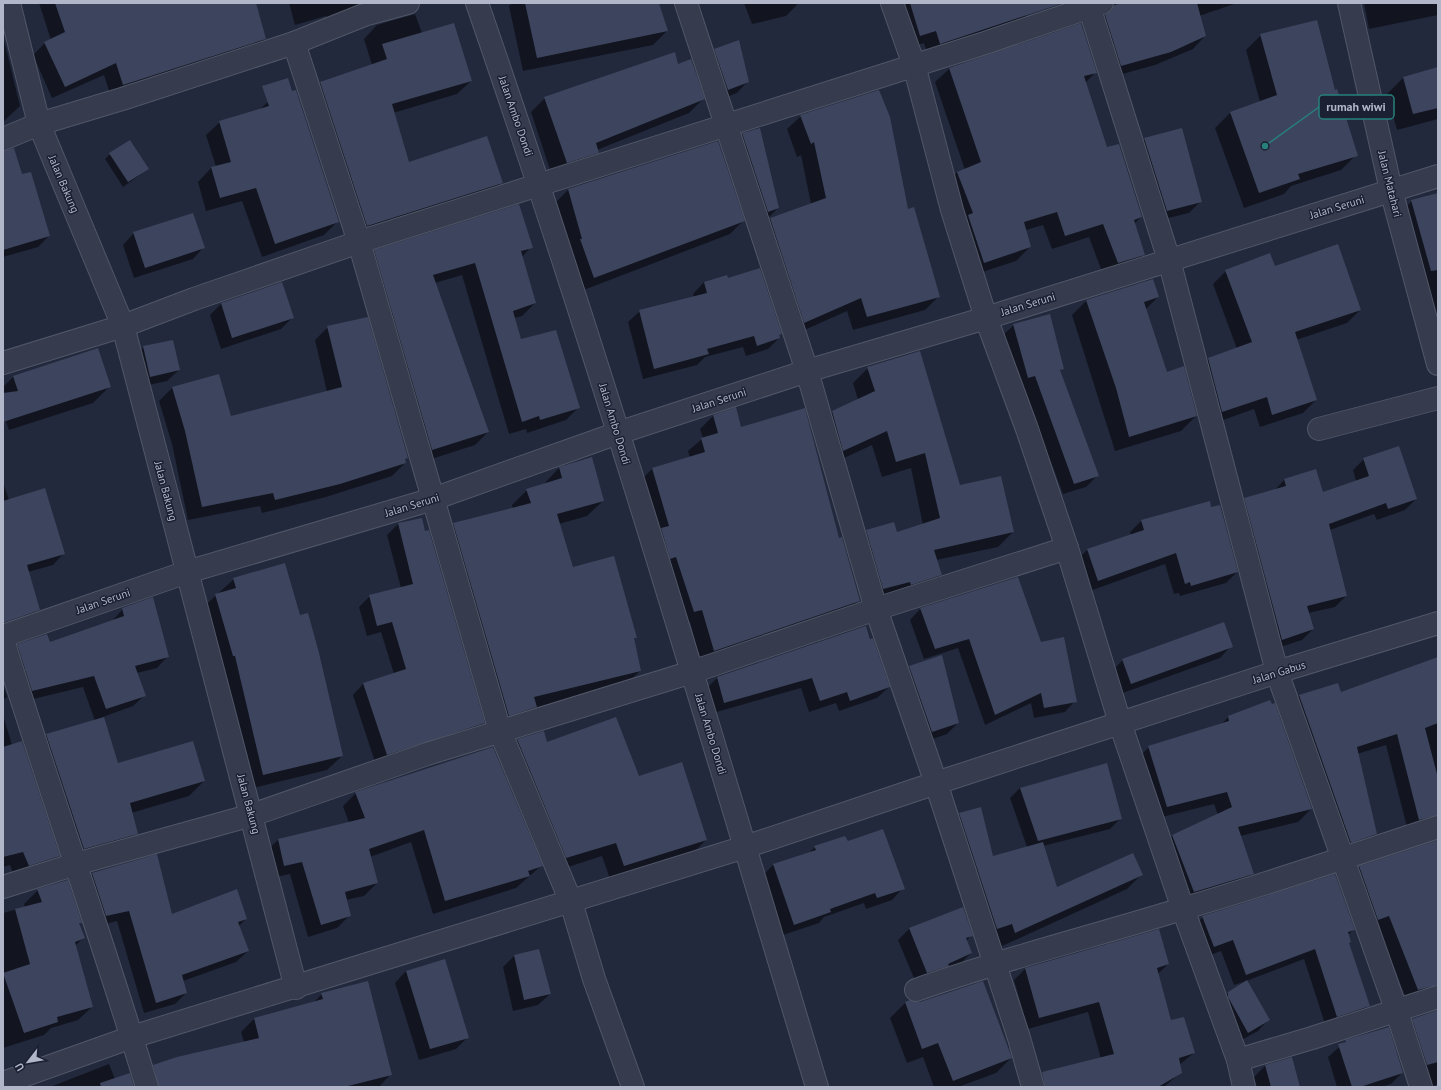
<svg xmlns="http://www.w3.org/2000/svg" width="1441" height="1090" font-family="'PT Sans',sans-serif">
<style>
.shadow{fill:#0007}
.building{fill:#3d455e}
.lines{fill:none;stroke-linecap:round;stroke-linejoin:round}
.minor-casing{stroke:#515768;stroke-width:24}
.tertiary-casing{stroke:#515768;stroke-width:24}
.minor{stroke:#363c4d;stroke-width:22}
.tertiary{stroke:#363c4d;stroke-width:22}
.labels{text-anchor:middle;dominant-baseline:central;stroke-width:3;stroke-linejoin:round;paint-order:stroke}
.street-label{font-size:11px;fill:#b1b7c9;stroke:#1b2132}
.leader{fill:none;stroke:#27807c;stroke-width:1.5}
.callout-dot{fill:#27807c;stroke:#1b2132;stroke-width:1.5}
.callout{fill:#1b2132;stroke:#27807c;stroke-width:1.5}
.callout-label{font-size:12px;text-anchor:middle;font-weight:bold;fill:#b1b7c9}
</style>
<rect width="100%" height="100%" fill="#22293d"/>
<g class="shadow">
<path d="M39 3H254L265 39 253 51 111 97 104 75 52 98 33 55 45 43 51 40Z"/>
<path d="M289 3H395L329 23 326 16 295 25Z"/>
<path d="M512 3H659L667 31 653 45 523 71 509 6Z"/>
<path d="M744 3H796L797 5 786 16 752 24Z"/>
<path d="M895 3H1024L1027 15 1015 27 928 56 924 43 908 48Z"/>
<path d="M1092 3H1237L1199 16 1205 36 1193 49 1155 65 1108 78Z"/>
<path d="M1364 3H1438V15L1369 29Z"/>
<path d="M415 14 422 33 471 81 457 94 393 113 409 163 501 183 488 196 354 239 307 96 320 83 372 65 364 39 377 25Z"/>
<path d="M1081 25 1096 72 1085 83 1106 148 1141 217 1134 224 1143 255 1130 269 1104 277 1089 237 1052 249 1043 225 1026 230 1030 247 1016 261 970 276 944 186 957 172 965 170 935 82 949 69Z"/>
<path d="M1261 35 1334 91 1356 155 1341 170 1291 186 1284 194 1244 208 1215 128 1230 113 1260 102 1246 50Z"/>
<path d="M3 36 20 106 3 122Z"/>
<path d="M715 50 748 81 737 93 717 101 704 62Z"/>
<path d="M678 65 703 99 689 113 597 150 598 152 584 167 552 176 531 112 545 98Z"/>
<path d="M1438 68V119L1397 130 1387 94 1403 78Z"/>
<path d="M268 102 338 221 324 235 262 257 242 201 206 211 198 182 211 168 216 167 206 135 220 122 259 110Z"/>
<path d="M801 116 908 210 939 296 925 310 853 330 847 311 791 336 757 232 770 218 811 204 801 155 797 157 787 129Z"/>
<path d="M1181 129 1201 201 1189 213 1156 221 1133 150 1144 139Z"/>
<path d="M743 134 778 208 767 219 731 145Z"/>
<path d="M110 154 148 169 123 187 105 159Z"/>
<path d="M3 173 49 236 38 247 3 257Z"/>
<path d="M568 190 743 221 730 234 581 291 555 203Z"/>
<path d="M1438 194V347L1398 214 1412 201Z"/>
<path d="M134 233 204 247 193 259 134 278 123 245Z"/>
<path d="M531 247 522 257 535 303 522 316 514 318 521 340 579 407 566 420 527 433 526 429 509 434 462 275 435 283 488 432 475 445 419 463 362 264 375 251Z"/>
<path d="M1274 268 1360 310 1347 323 1296 340 1316 400 1303 413 1260 427 1254 409 1209 425 1195 372 1208 359 1237 349 1213 284 1226 271Z"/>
<path d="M704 282 778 335 779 338 768 349 746 356 743 347 705 357 697 365 643 379 628 322 640 311 694 298 693 294Z"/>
<path d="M281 283 292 318 281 329 221 349 210 315 221 304Z"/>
<path d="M1158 297 1145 310 1166 373 1196 416 1181 431 1115 451 1072 315 1087 300Z"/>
<path d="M1014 325 1063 368 1059 372 1097 476 1086 487 1063 494 1023 387 1017 389 1002 336Z"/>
<path d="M328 327 407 457 404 460 405 463 392 476 326 497 262 513 260 506 188 520 172 444 159 401 172 388 218 375 230 417 327 392 315 340Z"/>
<path d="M144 347 179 370 167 381 139 387 132 359Z"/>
<path d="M97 349 110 386 93 403 9 430 3 413V387L13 377Z"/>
<path d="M868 368 960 486 1013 532 998 547 936 560 941 575 926 589 869 603 852 546 867 531 896 534 923 525 911 468 882 477 872 445 829 465 817 427 832 412 858 400 853 383Z"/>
<path d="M713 416 741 428 839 539 858 601 845 614 701 663 690 622 681 625 639 482 652 469 690 458 688 451 703 438 700 429Z"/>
<path d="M1364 459 1416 499 1405 510 1377 520 1374 514 1330 530 1346 596 1335 607 1308 613 1313 629 1302 640 1271 650 1234 510 1245 499 1274 491 1284 480 1323 493 1356 481 1353 470Z"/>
<path d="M559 468 603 501 587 516 559 524 572 569 636 637 633 640 640 671 624 686 535 708 520 722 493 730 438 540 454 524 513 509 512 505 527 490 544 484Z"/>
<path d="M3 482 9 500 64 553 53 565 28 572 39 610 28 621 3 629Z"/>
<path d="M421 519 484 723 473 734 376 765 353 695 363 684 394 674 381 632 367 636 359 607 370 596 401 588 387 535 398 524Z"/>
<path d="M1141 521 1237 572 1226 583 1180 596 1179 593 1174 594 1165 564 1087 592 1076 561 1087 550 1131 535 1130 532Z"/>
<path d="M1017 578 1040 643 1075 701 1065 712 1034 718 1031 703 985 725 958 648 924 659 910 620 920 609Z"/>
<path d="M234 579 342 756 327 770 249 789 201 609Z"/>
<path d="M123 609 168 656 157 668 137 673 145 695 133 706 103 717 117 764 204 781 189 796 131 813 137 833 122 848 69 863 31 750 46 735 95 721 83 687 21 702 7 656 18 645 49 644 112 621Z"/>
<path d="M866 627 889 687 877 698 839 711 836 703 809 712 801 688 713 713 706 689 717 678Z"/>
<path d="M1231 646 1220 658 1120 694 1112 671 1123 660Z"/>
<path d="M1438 658V831H1408L1386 745 1357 754 1376 834 1365 845 1340 853 1288 707 1299 696 1337 684 1340 694Z"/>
<path d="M909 667 958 723 947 734 921 743 898 678Z"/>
<path d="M3 685 7 697 3 700Z"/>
<path d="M1270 701 1311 809 1298 822 1240 836 1253 874 1240 886 1181 905 1160 848 1173 835 1218 815 1214 804 1154 819 1136 760 1149 747 1221 725 1228 717Z"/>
<path d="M3 715 12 745 59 856 45 869 15 879 10 865 3 867Z"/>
<path d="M517 740 547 743 638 777 706 840 692 854 610 879 602 856 553 872 504 754Z"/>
<path d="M1020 788 1120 819 1110 829 1043 846 1056 889 1142 874 1127 889 1000 947 945 828 959 814 992 858 1027 847 1010 798Z"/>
<path d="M356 793 541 866 516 888 433 914 411 842 370 857 377 883 364 896 346 900 350 915 337 928 308 937 290 874 271 878 265 852 278 840 349 823 343 806Z"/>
<path d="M1438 841V1001H1407L1378 926 1367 930 1349 878 1359 867Z"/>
<path d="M847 843 903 888 892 900 866 909 864 903 824 917 819 923 783 935 762 876 773 865 809 853 815 847Z"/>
<path d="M156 856 171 915 246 919 238 927 248 951 236 962 183 981 186 993 175 1004 144 1013 117 921 95 927 81 885 92 874Z"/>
<path d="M38 890 81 922 78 924 83 938 75 946 92 1007 78 1020 51 1028 44 1035 3 1048V913L25 907 24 904Z"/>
<path d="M962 908 971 936 966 941 971 953 960 964 916 983 898 940 909 929Z"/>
<path d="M1203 917 1354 929 1348 935V944L1368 1006 1357 1017 1326 1027 1304 959 1246 981 1269 1019 1258 1031 1236 1043 1218 1004 1229 992 1246 981 1234 985 1221 951 1203 958 1192 928Z"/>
<path d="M1158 930 1168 964 1158 974 1171 1022 1194 1053 1179 1065 1181 1072 1164 1087H1045L1043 1081 1054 1070 1101 1059 1088 1012 1028 1029 1014 980 1025 969Z"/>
<path d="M539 950 550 994 538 1005 513 1011 503 967 514 956Z"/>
<path d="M406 971 467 1038 456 1049 419 1060 395 983Z"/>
<path d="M322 994 390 1075 379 1087H143L141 1079 154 1066 244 1042 241 1032 254 1019 313 1003Z"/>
<path d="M910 1001 920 1003 1011 1058 996 1073 958 1087H934L923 1057 907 1063 890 1018 905 1003Z"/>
<path d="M1438 1010V1084L1430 1087 1402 1031 1413 1020Z"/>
<path d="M1388 1028 1402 1073 1391 1084 1381 1087H1337L1328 1057 1346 1041Z"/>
<path d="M109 1064 115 1079 134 1087H50Z"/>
<path d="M1265 1066 1299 1087H1257L1254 1077Z"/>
</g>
<g class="building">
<path d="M55 3H256L266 39 123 85 116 63 65 87 44 42 65 32Z"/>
<path d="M525 3H659L668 31 537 58Z"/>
<path d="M910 3H1063L940 44 936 31 920 36Z"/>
<path d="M1122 3H1197L1206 36 1171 52 1121 66 1105 15 1111 11 1114 5Z"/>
<path d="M1317 20 1335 90 1337 89 1358 156 1298 174 1300 179 1259 193 1230 112 1277 95 1260 34Z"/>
<path d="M454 23 472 81 392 104 409 162 487 136 503 183 367 226 320 82 387 59 382 44Z"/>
<path d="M1081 23 1097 73 1084 76 1107 147 1119 144 1142 217 1134 220 1145 255 1118 263 1103 224 1065 236 1057 212 1024 222 1031 247 984 263 968 215 973 213 957 172 981 162 949 68Z"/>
<path d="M739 40 749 82 728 90 714 49Z"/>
<path d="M675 52 678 64 691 59 705 99 596 143 599 153 567 163 544 97Z"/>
<path d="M1438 67V108L1413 114 1403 77Z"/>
<path d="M288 78 292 91 296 90 339 222 275 244 256 188 220 198 211 167 231 162 219 121 269 106 262 86Z"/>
<path d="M879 90 890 117 908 209 914 207 940 297 867 317 861 298 804 323 770 218 826 198 814 142 811 144 800 115Z"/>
<path d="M760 128 779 208 768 212 742 133Z"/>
<path d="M1182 128 1202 202 1167 211 1144 138Z"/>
<path d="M130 140 149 169 128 182 109 153Z"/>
<path d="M718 141 745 221 594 278 580 239H582L568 189Z"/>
<path d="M14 148 22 174 31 172 50 236 3 250V151Z"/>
<path d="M1438 193V270L1431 271 1411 200Z"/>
<path d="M519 204 533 248 521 251 536 303 513 311 521 339 556 330 580 408 540 420 539 416 522 422 475 263 433 275 489 432 432 450 374 250Z"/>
<path d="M193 213 205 248 145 268 133 232Z"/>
<path d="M1338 244 1361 310 1295 332 1317 400 1272 415 1267 397 1222 412 1208 358 1252 342 1225 270 1270 253 1275 266Z"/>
<path d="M760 268 782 334 779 335 780 338 757 346 754 336 707 349 709 354 654 369 639 310 707 293 704 282 727 275 728 278Z"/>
<path d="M1153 279 1159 297 1144 302 1167 372 1184 366 1197 416 1129 437 1116 388 1086 300Z"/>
<path d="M282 282 294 318 232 338 221 303Z"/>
<path d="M1050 314 1064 369 1060 370 1099 476 1074 484 1035 376 1028 378 1013 324Z"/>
<path d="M368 317 408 458 405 459 406 463 340 484 275 500 273 493 202 507 185 431 172 387 219 374 231 416 342 387 327 326Z"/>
<path d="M173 340 180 370 150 377 143 346Z"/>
<path d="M98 348 111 387 3 422V393L18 391 13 376Z"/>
<path d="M920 351 960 485 1001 476 1014 532 934 550 942 575 911 585 910 582 883 589 866 530 894 522 897 532 940 518 925 453 896 462 887 431 843 451 832 411 875 391 867 367Z"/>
<path d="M736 407 741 427 805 408 839 538 842 537 860 601 714 651 702 610 694 612 676 557 670 559 661 528 669 526 652 468 705 452 701 438 718 433 713 415Z"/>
<path d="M1399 446 1417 499 1388 509 1386 503 1329 524 1347 596 1307 606 1314 629 1282 640 1244 498 1286 486 1284 479 1316 469 1323 492 1369 476 1363 458Z"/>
<path d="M592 457 604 501 557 514 573 567 614 556 637 638H634L641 671 534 697 537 707 509 716 453 523 531 503 526 489 562 478 559 467Z"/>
<path d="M45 488 65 554 27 565 40 610 3 623V501Z"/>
<path d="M1210 501 1211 507 1220 505 1238 572 1191 586 1190 582 1185 584 1176 553 1098 581 1087 549 1144 530 1141 520Z"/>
<path d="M422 518 425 531 429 530 485 723 387 755 363 683 406 669 392 622 377 626 369 595 413 584 398 523Z"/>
<path d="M285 563 300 615 308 613 319 653 343 756 263 775 235 656H233L215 594 236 588 233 578Z"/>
<path d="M1018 577 1041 642 1064 637 1077 702 1044 708 1041 693 995 715 969 639 935 649 920 608Z"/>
<path d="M153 597 169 657 135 666 146 696 106 709 94 676 32 691 17 644 47 634 50 642 124 616 122 608Z"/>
<path d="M1224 622 1233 647 1131 684 1122 659Z"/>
<path d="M866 626 870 639 873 638 890 687 850 701 847 692 820 701 812 678 724 703 717 677Z"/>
<path d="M942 655 959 723 932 732 909 666Z"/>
<path d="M1438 657V723L1425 728 1438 778V815L1419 820 1397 734 1357 747 1377 834 1351 843 1299 695 1338 683 1341 692Z"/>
<path d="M1270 700 1272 704 1275 703 1312 809 1238 827 1254 874 1194 892 1172 835 1232 807 1227 792 1167 807 1148 746 1229 721 1228 716Z"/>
<path d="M104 717 118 763 193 741 205 781 130 803 138 834 84 849 46 734Z"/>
<path d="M616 717 639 776 682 762 707 840 624 866 616 843 566 858 517 739 544 731 547 742Z"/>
<path d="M22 741 60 856 29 866 23 852 3 857V747Z"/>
<path d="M493 747 543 866 528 871 530 876 445 901 424 830 369 849 378 883 345 892 351 916 321 925 302 862 284 866 278 839 365 818 355 792Z"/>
<path d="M1107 763 1122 819 1038 841 1020 788Z"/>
<path d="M981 807 993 856 1043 842 1057 887 1133 853 1143 875 1015 933 1012 924 997 929 959 813Z"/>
<path d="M883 829 905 889 877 898 875 893 830 909 831 912 794 925 773 864 816 850 814 846 845 836 848 841Z"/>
<path d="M1438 840V985L1418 990 1389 916 1378 920 1359 866Z"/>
<path d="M157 854 172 914 237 889 247 919 238 922 249 951 182 975 187 993 156 1003 129 911 106 916 92 873Z"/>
<path d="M1335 874 1355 930 1348 932 1351 942 1349 943 1370 1006 1337 1017 1315 949 1246 975 1233 940 1214 947 1202 916Z"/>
<path d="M68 880 82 923H79L85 938 75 942 93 1007 57 1017 58 1022 24 1033 3 973 30 964 15 909 42 902 37 889Z"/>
<path d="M963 907 973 936 966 938 972 953 948 964 949 966 927 973 909 928Z"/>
<path d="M1159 929 1169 964 1157 968 1171 1020 1184 1017 1195 1053 1179 1058 1182 1073 1158 1087H1045L1042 1072 1114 1054 1099 1002 1039 1018 1025 968Z"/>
<path d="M539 949 551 994 524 1000 514 955Z"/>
<path d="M445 959 469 1038 430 1049 406 971Z"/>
<path d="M1247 980 1270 1020 1248 1033 1228 997V992Z"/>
<path d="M368 981 392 1075 344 1087H159L153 1065 177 1057 259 1038 254 1018 323 999 321 993Z"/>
<path d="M983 981 1012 1058 953 1081 938 1043 922 1049 905 1002 910 1000 920 1002Z"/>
<path d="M1438 1010V1062L1427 1065 1412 1019Z"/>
<path d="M1389 1027 1403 1073 1360 1087H1352L1338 1044 1346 1042 1345 1040Z"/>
<path d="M1292 1057 1300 1087H1271L1265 1065Z"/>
<path d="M130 1073 134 1087H101L100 1083Z"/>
</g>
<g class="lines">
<defs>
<g id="minor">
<path d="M9 3 39 124 123 326 296 988"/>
<path d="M477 3C601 361 708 724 817 1087"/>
<path d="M686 3 807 371 876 609 936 783 1019 1038 1033 1087"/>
<path d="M892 3 914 65 952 210 986 318 1027 429 1067 548 1120 723 1183 909 1238 1060 1244 1087"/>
<path d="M1088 3 1169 260 1277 672 1396 1009 1421 1087"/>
<path d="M1349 3 1391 190 1438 364"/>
<path d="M294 43 359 242 500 731 571 902 594 979 633 1087"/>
<path d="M3 363 123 326 194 299 359 242 985 43 1102 3"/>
<path d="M1319 429 1438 398"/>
<path d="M3 636 187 572 433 499 618 433 807 371 986 318 1438 176"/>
<path d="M3 640C49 790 102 937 147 1087"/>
<path d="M3 887 76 864 252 815 427 754 692 672 876 609 1067 548"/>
<path d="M916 990C1005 958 1095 936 1185 908 1270 883 1354 855 1438 827"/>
<path d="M1238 1060 1312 1038 1438 997"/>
<path d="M3 1083 132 1037 745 847 936 783 1277 672 1438 623"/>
</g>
<path id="tertiary" d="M3 139 39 124 122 99 294 43 364 15 408 3"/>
</defs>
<use href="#minor" class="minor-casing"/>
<use href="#tertiary" class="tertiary-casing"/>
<use href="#minor" class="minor"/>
<use href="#tertiary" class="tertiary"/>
</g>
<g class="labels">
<g class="street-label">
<text transform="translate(516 116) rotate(71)">Jalan Ambo Dondi</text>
<text transform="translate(64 184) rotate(67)">Jalan Bakung</text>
<text transform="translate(1390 184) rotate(76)">Jalan Matahari</text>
<text transform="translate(1337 207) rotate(-17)">Jalan Seruni</text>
<text transform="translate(1028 304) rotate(-17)">Jalan Seruni</text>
<text transform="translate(719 400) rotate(-18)">Jalan Seruni</text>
<text transform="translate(615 424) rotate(73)">Jalan Ambo Dondi</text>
<text transform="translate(166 491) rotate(75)">Jalan Bakung</text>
<text transform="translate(412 505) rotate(-17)">Jalan Seruni</text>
<text transform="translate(103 601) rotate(-19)">Jalan Seruni</text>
<text transform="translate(1279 672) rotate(-17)">Jalan Gabus</text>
<text transform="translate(711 734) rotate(73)">Jalan Ambo Dondi</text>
<text transform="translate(249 804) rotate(75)">Jalan Bakung</text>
</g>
</g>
<path class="leader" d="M1265 146L1319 107"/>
<circle class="callout-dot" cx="1265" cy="146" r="4"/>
<rect class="callout" x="1319" y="95" width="75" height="24" rx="4"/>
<g class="callout-label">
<text x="1356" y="111">rumah wiwi</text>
</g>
<rect width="1441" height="1090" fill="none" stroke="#b1b7c9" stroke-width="8"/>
<g transform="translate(28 1062) rotate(239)" stroke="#1b2132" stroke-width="3" paint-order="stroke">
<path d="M0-3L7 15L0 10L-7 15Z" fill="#b1b7c9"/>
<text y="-6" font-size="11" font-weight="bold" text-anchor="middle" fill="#b1b7c9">U</text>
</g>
</svg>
